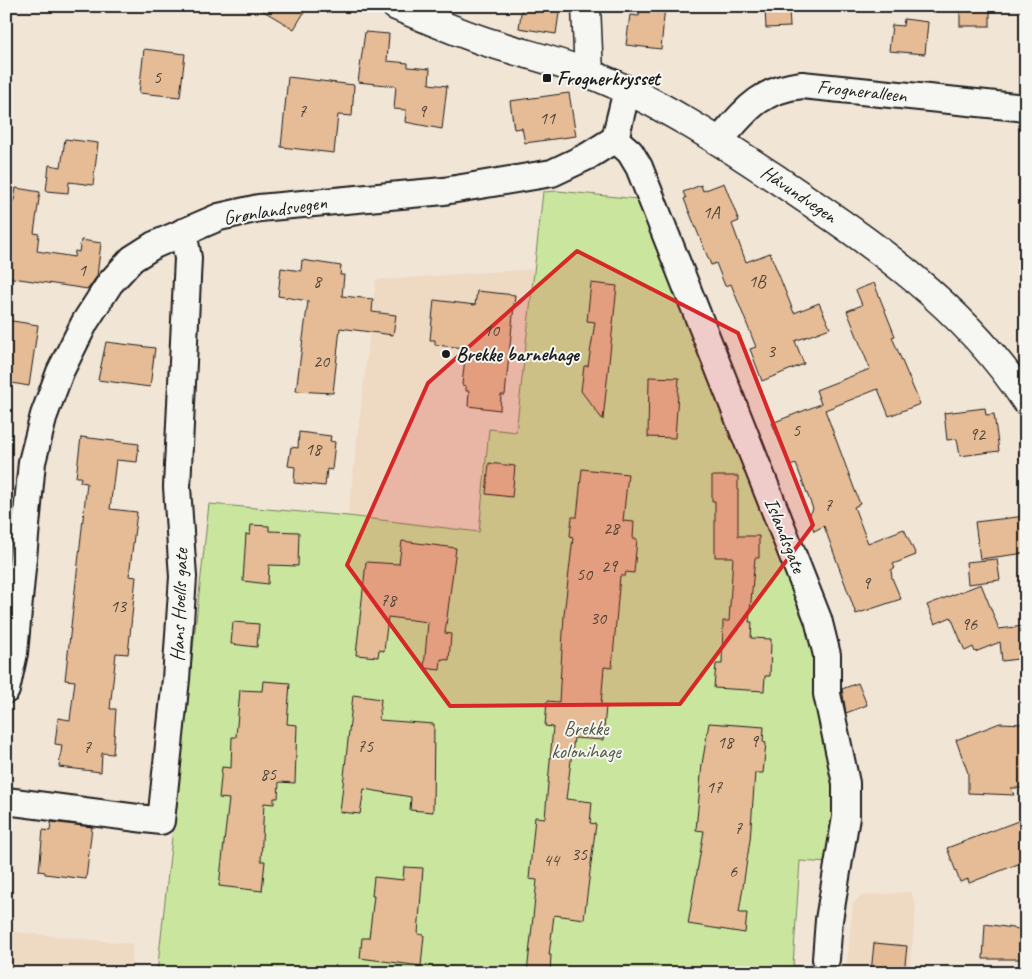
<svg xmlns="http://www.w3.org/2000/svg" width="1032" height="979" font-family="Caveat,sans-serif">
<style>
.built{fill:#eed9c3}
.green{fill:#cae69e;stroke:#73815d}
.building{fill:#e6bc96;stroke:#1c1c1c}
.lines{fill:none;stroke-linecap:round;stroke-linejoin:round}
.minor-casing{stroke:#1c1c1c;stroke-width:30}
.tertiary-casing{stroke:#1c1c1c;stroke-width:31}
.secondary-casing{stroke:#1c1c1c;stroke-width:31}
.minor{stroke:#f6f6f2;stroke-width:26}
.tertiary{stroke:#f6f6f2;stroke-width:28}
.secondary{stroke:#f6f6f2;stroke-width:28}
.marked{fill:#d62828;fill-opacity:0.2;stroke:#d62828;stroke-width:4;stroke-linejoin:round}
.poi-dot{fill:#1c1c1c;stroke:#f6f6f2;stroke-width:2}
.labels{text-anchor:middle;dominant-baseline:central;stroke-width:4;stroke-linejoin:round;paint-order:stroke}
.number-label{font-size:18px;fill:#4e443a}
.poi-label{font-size:20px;font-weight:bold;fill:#1c1c1c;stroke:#f6f6f2;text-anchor:start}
.street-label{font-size:20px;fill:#1c1c1c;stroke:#f6f6f2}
.park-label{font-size:20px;fill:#505943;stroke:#f6f6f2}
</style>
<rect width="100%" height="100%" fill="#f1e5d6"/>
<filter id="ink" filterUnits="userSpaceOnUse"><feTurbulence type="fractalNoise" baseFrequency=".02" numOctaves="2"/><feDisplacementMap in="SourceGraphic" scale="10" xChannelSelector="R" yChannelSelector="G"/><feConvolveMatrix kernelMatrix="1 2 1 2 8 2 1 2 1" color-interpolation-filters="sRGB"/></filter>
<g filter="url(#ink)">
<g class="built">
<path d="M534 269 516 432 489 429 479 532 348 516 376 280Z"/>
<path d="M911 892 916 908 909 973H846L853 904 860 896Z"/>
<path d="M6 931 133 944 130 973H6Z"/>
</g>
<path class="green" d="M558 191 637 199 815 650 835 780V814L829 863 800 861 793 965 816 968 815 973H157L209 504 348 516 479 532 489 429 516 432 543 192Z"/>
<g class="building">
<path d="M255 6H308L294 29Z"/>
<path d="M522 6H560L556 34 519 28Z"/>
<path d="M640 6H665L661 49 626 45 630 15 639 16Z"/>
<rect x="960" y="6" width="30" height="20"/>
<path d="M789 8 790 27 766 28 765 9Z"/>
<path d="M904 19 928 22 925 54 889 51 892 25 903 26Z"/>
<path d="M365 32 389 34 387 61 408 63V67L430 69 429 84 447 86 442 129 405 122 406 110 394 109 396 86 358 82Z"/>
<path d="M144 49 185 54 180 97 139 93Z"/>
<path d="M288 77 354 85 352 116 338 115 334 153 281 147Z"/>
<path d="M569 93 576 136 525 143 522 128 514 129 510 101Z"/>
<path d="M65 139 98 143 93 185 69 182 68 193 46 191 49 165 61 167Z"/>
<path d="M724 183 739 221 732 224 746 262 770 253 794 313 819 303 830 328 795 341 804 364 762 381 750 349 756 347 731 284 725 286 716 263 711 265 684 199 686 198 683 192 701 185 703 191Z"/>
<path d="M16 188 40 192 34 233 39 234 37 251 74 257 75 251 79 252 81 240 101 243 97 276 88 289 6 277V219L9 200 14 201Z"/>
<path d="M302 260 341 266 340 275H344L342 296 373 299 372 312 396 315 393 335 340 328 333 393 296 391 308 301 278 296 281 268 301 271Z"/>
<path d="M591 283 617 286 603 420 581 391 584 366H588L595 322 587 321Z"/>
<path d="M874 283 895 336 892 337 920 404 889 416 878 389 825 410 860 504 854 507 868 543 904 529 916 555 893 564 895 568 891 570 892 578 901 599 856 614 824 526 814 531 809 516 813 509 796 464 790 466 772 423 821 404 816 390 870 369 847 311 862 305 856 290Z"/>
<path d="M477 291 515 295 505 395H501L500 410 468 406 469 391H466V386L462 385 466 348 435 345V340H430L434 300 475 305Z"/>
<path d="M6 320 38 325 29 386 6 382Z"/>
<path d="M106 342 155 348 150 387 98 380Z"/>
<path d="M649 377 679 378 675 438 648 437Z"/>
<path d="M985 408 986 415 994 414 999 451 960 456 957 439 947 440 944 413Z"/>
<path d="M299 432 331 436 330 441 335 442 332 470 327 469 325 486 294 483 295 467 288 466 291 447 298 448Z"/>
<path d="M81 437 139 444 137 462 116 460 110 509 137 512 129 576 136 577 128 654 116 653 110 709H116L113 754 102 753 101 772 59 767 62 745 55 744 58 718 70 720 75 681 65 680 87 483 80 482 81 477H76Z"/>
<path d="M489 463 515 466 512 497 486 494Z"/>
<path d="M582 469 628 474 623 521 634 522 633 539H637L634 573 626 572 625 576H620L612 668 604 667 601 705 606 706 603 740 574 738 566 799 592 802 590 823 596 824 584 919 554 915 549 955H551L550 973H527L537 880 529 879 535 817 545 818 553 727 545 726 547 701 559 702 564 615 573 537 570 536 572 517H577Z"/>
<path d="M712 476H738V536H759V558H755L749 622H752L751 638 771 639 770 676H765L764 691 714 688 716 664H722L723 621H729L733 557H715V501H712Z"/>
<path d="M1026 516V553L980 559 975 522Z"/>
<path d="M251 525 269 526V531L299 532 298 566 269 565 268 584 243 581 246 534 250 535Z"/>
<path d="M402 541 456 548 445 633 451 634 449 660 441 659 440 670 424 668 428 622 388 617 384 651 379 650 378 657 356 655 366 562 399 564Z"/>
<path d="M997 559 1000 580 968 584 966 562Z"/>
<path d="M981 584 999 629 1024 626 1026 658 1002 661 1000 642 975 652 973 647 965 651 951 617 935 624 927 605Z"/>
<path d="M233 622 259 624 257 647 231 644Z"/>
<path d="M263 681 290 683 287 724 297 725 295 783 279 782 278 798H274V804L264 803 261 861H265L262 891 219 886 229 799 219 798 222 767 231 768 232 737H236L240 690 262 691Z"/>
<path d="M858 683 867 705 846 713 842 689Z"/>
<path d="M353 695 381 699 379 720 434 724 433 812 410 810 411 797 364 789 360 814 340 812Z"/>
<path d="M709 723 764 727 763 742 766 743 763 773H755L750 840 739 913H747L745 933 688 924 704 831 696 830 702 764Z"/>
<path d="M1000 723 1026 724V788H1011L1014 795 968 793V773L956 740Z"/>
<path d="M1026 818V861L969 883 968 879 960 882 947 848Z"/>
<path d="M51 822 92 827 86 879 45 874V872L39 871 43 830 50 831Z"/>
<path d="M404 867 423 868 418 934 424 935 421 966 360 958 362 938H369L374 896H372L374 877 403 880Z"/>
<path d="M985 924 1026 930V959H983Z"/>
<path d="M874 943 907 946 904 973H871Z"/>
</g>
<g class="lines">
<defs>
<g id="minor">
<path d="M615 139 630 152 639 167 818 619 827 655V694L846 783V817L829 920 826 959"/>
<path d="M719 141C746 110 759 90 802 85L1026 108"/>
<path d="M6 690 14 653 32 462 44 415 60 372 85 322 110 283 132 259 154 245 219 217 259 208 444 191 552 173 588 156 615 139 627 90"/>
<path d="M6 801 161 821 176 679 183 577 177 487 188 258 183 232"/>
</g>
<path id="tertiary" d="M586 6 589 74"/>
<path id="secondary" d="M396 6C424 18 452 30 481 40 517 52 554 60 590 74 657 100 718 140 778 180 870 242 965 306 1026 401"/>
</defs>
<use href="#minor" class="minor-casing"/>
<use href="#tertiary" class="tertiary-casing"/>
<use href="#secondary" class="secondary-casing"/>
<use href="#minor" class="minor"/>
<use href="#tertiary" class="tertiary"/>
<use href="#secondary" class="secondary"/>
</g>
</g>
<path class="marked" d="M577 251 738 333 813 525 680 704 450 706 347 565 428 383Z"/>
<g class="poi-dot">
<rect x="542" y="73" width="10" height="10" rx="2.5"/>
<circle cx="446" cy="354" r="5"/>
</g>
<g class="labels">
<g class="number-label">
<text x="157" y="77">5</text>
<text x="302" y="111">7</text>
<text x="422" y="111">9</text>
<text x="547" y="118">11</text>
<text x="711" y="212">1A</text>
<text x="82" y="270">1</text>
<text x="317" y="281">8</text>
<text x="757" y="281">1B</text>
<text x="491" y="330">10</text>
<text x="771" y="351">3</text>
<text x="321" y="361">20</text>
<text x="796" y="430">5</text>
<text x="977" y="434">92</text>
<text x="313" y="449">18</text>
<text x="828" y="505">7</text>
<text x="611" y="528">28</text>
<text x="609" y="566">29</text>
<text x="584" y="574">50</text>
<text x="866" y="583">9</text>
<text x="388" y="600">78</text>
<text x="118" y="606">13</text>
<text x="598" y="618">30</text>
<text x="969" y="624">96</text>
<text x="754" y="741">9</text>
<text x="725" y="742">18</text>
<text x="365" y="746">75</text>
<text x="87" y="747">7</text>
<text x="268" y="774">85</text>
<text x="714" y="787">17</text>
<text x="738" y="828">7</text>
<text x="579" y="854">35</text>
<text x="551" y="860">44</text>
<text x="733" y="871">6</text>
</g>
<g class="poi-label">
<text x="557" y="78">Frognerkrysset</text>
<text x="456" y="354">Brekke barnehage</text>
</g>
<g class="street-label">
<text transform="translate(862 91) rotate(6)">Frogneralleen</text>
<text transform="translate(799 194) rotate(34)">Håvundvegen</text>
<text transform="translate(275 210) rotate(-9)">Grønlandsvegen</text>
<text transform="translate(785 535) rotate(68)">Islandsgate</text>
<text transform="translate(179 605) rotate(-88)">Hans Hoells gate</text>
</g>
<g class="park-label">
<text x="586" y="728">Brekke<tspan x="586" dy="23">kolonihage</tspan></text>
</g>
</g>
<rect width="1032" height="979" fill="none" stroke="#f6f6f2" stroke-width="25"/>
<rect x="12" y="12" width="1007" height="954" fill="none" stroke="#1c1c1c" stroke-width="2" filter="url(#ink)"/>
</svg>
